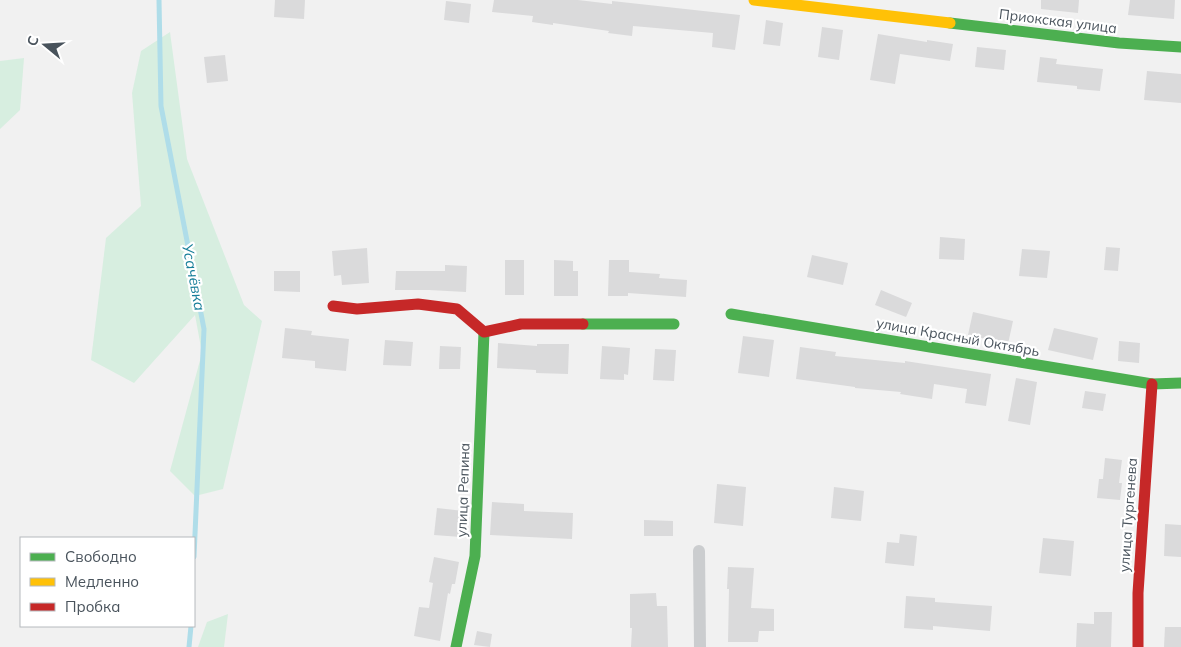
<svg xmlns="http://www.w3.org/2000/svg" width="1181" height="647" font-family="Mulish,sans-serif">
<style>
.green{fill:#d7eee0}
.lines{fill:none;stroke-linecap:round;stroke-linejoin:round}
.stream{stroke:#afdde9;stroke-width:5}
.building{fill:#dadadb}
.street{stroke:#cbcdcf;stroke-width:12}
.fast{stroke:#4caf50;stroke-width:11}
.slow{stroke:#ffc107;stroke-width:11}
.jam{stroke:#c62828;stroke-width:11}
.labels{text-anchor:middle;dominant-baseline:central;stroke-width:4.5;stroke-linejoin:round;paint-order:stroke}
.street-label{font-size:14px;fill:#49535c;stroke:#fff}
.water-label{font-size:15px;font-style:italic;fill:#187f9a;stroke:#fff}
</style>
<rect width="100%" height="100%" fill="#f1f1f1"/>
<g class="green">
<path d="M170 32 187 159 244 305 262 321 223 489 195 496 170 471 202 353 195 315 134 383 91 360 106 238 141 206 132 93 141 51Z"/>
<path d="M24 58 20 110 0 129V61Z"/>
<path d="M228 614 224 647H198L207 622Z"/>
</g>
<g class="lines">
<g class="stream">
<path d="M159 0 161 106 204 329 194 557"/>
<path d="M189 647 191 626"/>
</g>
</g>
<g class="building">
<path d="M275 0H305L304 19 274 17Z"/>
<path d="M494 0H578L612 4V1L740 15 735 50 712 47 713 33 633 26 632 36 608 33 609 31 553 23V25L532 22 533 16 492 12Z"/>
<path d="M1041 0H1079L1078 13 1041 9Z"/>
<path d="M1130 0H1175L1174 19 1128 15Z"/>
<path d="M446 1 471 4 469 23 444 20Z"/>
<path d="M766 20 783 23 780 46 763 44Z"/>
<path d="M822 27 843 30 839 60 818 57Z"/>
<path d="M878 34 927 42V40L953 44 950 61 900 54 895 84 870 80Z"/>
<path d="M977 47 1006 50 1004 70 975 67Z"/>
<path d="M225 55 228 81 207 83 204 57Z"/>
<path d="M1040 57 1057 59 1056 64 1103 69 1100 91 1077 89V86L1037 82Z"/>
<path d="M1147 71 1181 74V103L1144 100Z"/>
<path d="M940 237 965 239 964 260 939 259Z"/>
<path d="M1106 247 1120 248 1118 271 1104 270Z"/>
<path d="M367 248 369 283 342 285 341 275 334 276 332 251Z"/>
<path d="M1022 249 1050 251 1047 278 1019 276Z"/>
<path d="M812 255 848 263 843 285 807 277Z"/>
<rect x="505" y="260" width="19" height="35"/>
<path d="M554 260 573 261V271H578V296H554Z"/>
<path d="M609 260H629V272L660 274 659 278 687 280 686 297 628 293V296H608Z"/>
<path d="M445 265 467 266 466 292 429 290H395L396 271H445Z"/>
<path d="M274 271H300V292L274 291Z"/>
<path d="M881 290 912 303 906 317 875 305Z"/>
<path d="M973 312 1013 321 1008 344 968 335Z"/>
<path d="M285 328 312 331 311 335 349 339 346 371 315 368V361L282 358Z"/>
<path d="M1054 328 1098 338 1093 360 1048 350Z"/>
<path d="M743 336 774 340 769 377 738 373Z"/>
<path d="M385 340 413 342 411 366 383 365Z"/>
<path d="M1119 341 1140 343 1139 363 1118 361Z"/>
<path d="M498 343 537 346V344H569L568 374 536 373V370L497 368Z"/>
<path d="M440 346 461 347 460 369H439Z"/>
<path d="M602 346 630 348 628 375 624 374V380L600 379Z"/>
<path d="M800 347 836 352 835 356 905 363V361L991 374 986 406 965 403 967 389 934 384 932 399 900 394 901 392 855 388V387L796 379Z"/>
<path d="M655 349 676 350 674 381 653 380Z"/>
<path d="M1016 378 1037 382 1030 425 1008 421Z"/>
<path d="M1085 391 1106 394 1103 411 1082 408Z"/>
<path d="M1105 458 1122 460 1119 483H1122L1120 500 1097 498 1099 479H1103Z"/>
<path d="M717 484 746 487 743 526 714 523Z"/>
<path d="M834 487 864 491 861 521 831 518Z"/>
<path d="M492 502 524 504V511L573 513 572 539 490 535Z"/>
<path d="M437 508 464 511 461 537 434 535Z"/>
<path d="M644 520 673 521V536H644Z"/>
<path d="M1165 524 1181 525V557L1164 556Z"/>
<path d="M900 534 917 536 914 566 885 563 887 542 899 543Z"/>
<path d="M1043 538 1074 541 1071 576 1039 573Z"/>
<path d="M434 557 459 562 455 584H452L450 594 448 593 440 641 414 636 419 607 429 608 433 583 429 582Z"/>
<path d="M728 567 754 568 751 608 774 609V631H759L758 642H728L729 589H727Z"/>
<path d="M656 593 657 606H667L668 647H631L632 628H630V594Z"/>
<path d="M906 596 935 598V602L992 606 990 631 933 626V630L904 628Z"/>
<path d="M1094 612H1112L1111 647H1076L1077 623 1094 624Z"/>
<path d="M1165 627H1181V647H1164Z"/>
<path d="M477 631 492 634 490 647 474 645Z"/>
</g>
<g class="lines">
<path class="street" d="M699 551 700 647"/>
<g class="fast">
<path d="M950 23 1119 43 1181 47"/>
<path d="M731 314 1152 384 1181 383"/>
<path d="M583 324H674"/>
<path d="M456 647 475 556 484 332"/>
</g>
<path class="slow" d="M754 0 950 23"/>
<g class="jam">
<path d="M333 306 357 309 418 304 457 309 484 332 521 324H583"/>
<path d="M1138 647V593L1152 384"/>
</g>
</g>
<g class="labels">
<g class="street-label">
<text transform="translate(1058 21) rotate(7)">Приокская улица</text>
<text transform="translate(958 337) rotate(10)">улица Красный Октябрь</text>
<text transform="translate(463 490) rotate(-88)">улица Репина</text>
<text transform="translate(1128 515) rotate(-86)">улица Тургенева</text>
</g>
<g class="water-label">
<text transform="translate(194 277) rotate(79)">Усачёвка</text>
</g>
</g>
<rect x="20" y="537" width="175" height="90" fill="#ffffff" stroke="#b6babe"/>
<rect x="30" y="553" width="25" height="8" fill="#4caf50" stroke="#b6babe"/>
<text x="65" y="562" font-size="15" fill="#49535c">Свободно</text>
<rect x="30" y="578" width="25" height="8" fill="#ffc107" stroke="#b6babe"/>
<text x="65" y="587" font-size="15" fill="#49535c">Медленно</text>
<rect x="30" y="603" width="25" height="8" fill="#c62828" stroke="#b6babe"/>
<text x="65" y="612" font-size="15" fill="#49535c">Пробка</text>
<g transform="translate(45 45) rotate(288)" stroke="#ffffff" stroke-width="4" paint-order="stroke">
<path d="M0-4L9 19L0 12L-9 19Z" fill="#49535c"/>
<text y="-8" font-size="14" font-weight="bold" text-anchor="middle" fill="#49535c">С</text>
</g>
</svg>
